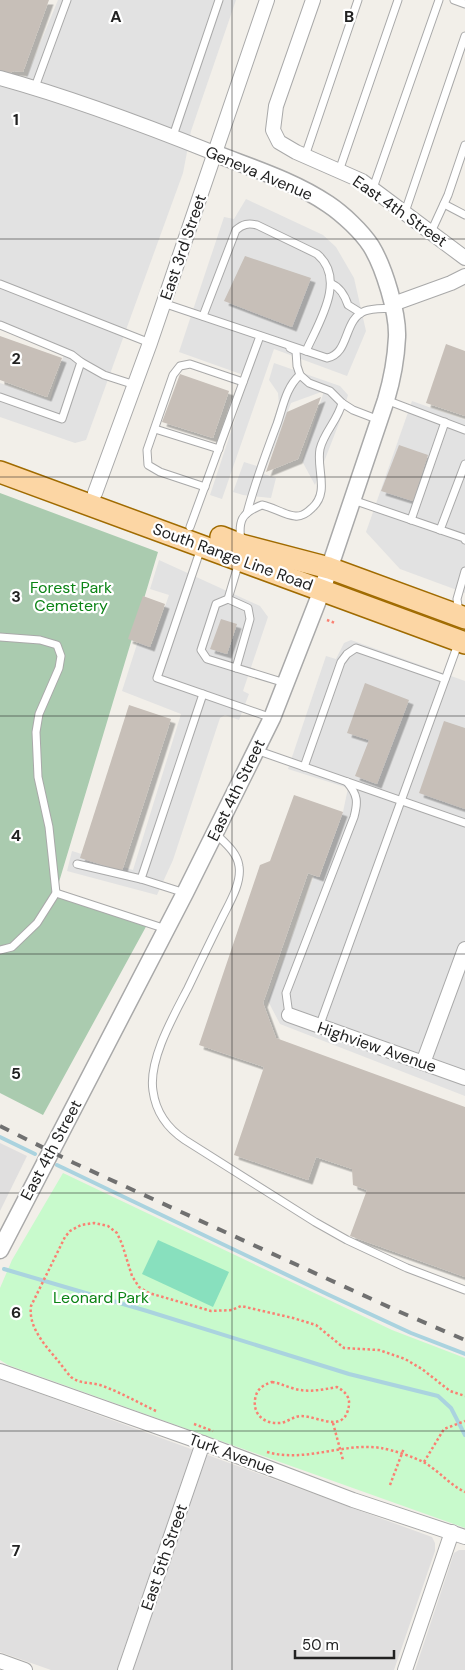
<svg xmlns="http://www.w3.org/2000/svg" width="465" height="1670" font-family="'DM Sans',sans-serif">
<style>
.residential{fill:#e0dfdf}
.cemetery{fill:#aacbaf}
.park{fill:#c8facc}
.pitch{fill:#88e0be}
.parking{fill:#e2e2e2}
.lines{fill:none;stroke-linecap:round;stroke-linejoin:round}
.stream{stroke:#aad3df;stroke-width:4}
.building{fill:#c7bfb8;filter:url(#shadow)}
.service-casing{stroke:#a9a9a9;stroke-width:9}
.minor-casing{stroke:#a9a9a9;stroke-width:16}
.tertiary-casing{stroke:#a9a9a9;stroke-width:19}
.primary-casing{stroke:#a06b00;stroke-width:24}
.path{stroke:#fa8072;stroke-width:2.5;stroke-dasharray:2.5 2.5;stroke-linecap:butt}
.service{stroke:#fff;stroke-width:7}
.minor{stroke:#fff;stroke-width:14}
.tertiary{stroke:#fff;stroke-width:16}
.primary{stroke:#fcd6a4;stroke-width:21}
.rail{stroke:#707070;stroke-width:4;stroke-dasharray:10 10;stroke-linecap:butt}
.grid{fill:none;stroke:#222;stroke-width:1;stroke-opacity:0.55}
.labels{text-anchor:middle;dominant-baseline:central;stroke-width:4.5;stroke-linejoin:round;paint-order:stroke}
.street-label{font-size:16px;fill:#222;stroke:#fff}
.park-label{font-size:16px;fill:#0c8416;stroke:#fff}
.grid-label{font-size:16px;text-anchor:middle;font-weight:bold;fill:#222;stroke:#fff;stroke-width:4.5;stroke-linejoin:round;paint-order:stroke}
</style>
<defs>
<filter id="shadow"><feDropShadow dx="4.5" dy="4.5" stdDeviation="0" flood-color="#0004"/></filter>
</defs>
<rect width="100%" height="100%" fill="#f2efe9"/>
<g class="residential">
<path d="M0 1143 27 1156 0 1211Z"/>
<path d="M0 1379 432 1537 435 1543V1551L394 1670H131L161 1578 150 1574 117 1670H51L0 1652Z"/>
<path d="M459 1550H465V1670H415L454 1553Z"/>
</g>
<path class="cemetery" d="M0 493 158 552 56 892 148 923 43 1115 0 1093Z"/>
<path class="park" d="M63 1173 392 1330 465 1358V1528L8 1365 0 1360V1288L12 1260Z"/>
<path class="pitch" d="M158 1240 229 1272 213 1307 142 1274Z"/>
<g class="parking">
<path d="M58 0H236L191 131 183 173 86 440 75 443 0 417V383L50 400 64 354 0 330V74L13 78H26Z"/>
<path d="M246 199 323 235 336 247 354 278 366 331 347 376 274 349 222 499 210 495 249 377 179 352 224 217 234 219Z"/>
<path d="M274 363 340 386 348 395 341 418 315 485 302 461 324 391 291 403 264 474 276 478 271 498 243 495 233 492 244 462 257 466 279 404 278 393 269 380Z"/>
<path d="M412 401 465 420V593L400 569 366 532Z"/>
<path d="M159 560 260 606 268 617 243 691 249 694 239 720 225 715 220 718 173 860 157 895 67 871 72 851 133 870 181 714 122 691 138 641 152 644 169 595 150 589Z"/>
<path d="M351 640 465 681V1096L280 1024 268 1001 314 876 320 877 343 812 348 788 288 769 326 656 336 659 344 643Z"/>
</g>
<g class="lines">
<g class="stream">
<path d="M0 1137 35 1154"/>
<path d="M57 1165 329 1295 411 1333 465 1354"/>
<path d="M4 1269 147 1311 349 1374 438 1396 451 1408 465 1435"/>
</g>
</g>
<g class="building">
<path d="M0 0H49L23 72 14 71 6 75 0 72Z"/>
<path d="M245 256 311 278 292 327 224 301Z"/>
<path d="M0 336 62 358 47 397 0 380Z"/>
<path d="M446 344 465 351V416L426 403Z"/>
<path d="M180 374 229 391 213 438 162 422Z"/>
<path d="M321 397 298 459 266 472 287 412Z"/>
<path d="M399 445 428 455 413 501 381 491Z"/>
<path d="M143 596 165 604 150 647 128 639Z"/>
<path d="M221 619 237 624 227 654 210 649Z"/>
<path d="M365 683 409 700 377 784 355 776 369 740 347 733Z"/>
<path d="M129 705 171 719 122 871 80 858Z"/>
<path d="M444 721 465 728V809L419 793Z"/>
<path d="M294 795 343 812 319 877 308 873 263 1003 276 1038 465 1107V1277L350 1236 367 1190 353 1185 352 1169 316 1157 308 1180 234 1155 264 1067 199 1045 260 865 270 861Z"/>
</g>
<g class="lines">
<defs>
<g id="service">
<path d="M454 0 465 4"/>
<path d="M35 87 67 0"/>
<path d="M173 136 219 0"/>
<path d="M305 156 358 0"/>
<path d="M339 171 398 0"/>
<path d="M373 188 439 0"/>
<path d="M444 204 465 215"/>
<path d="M405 212 465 36"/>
<path d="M431 232 448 195 465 145"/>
<path d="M0 284 150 343"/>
<path d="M332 284C341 288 345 296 348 305L361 313"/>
<path d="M163 303 327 358C350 354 343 319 365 311 373 308 385 309 393 308"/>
<path d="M203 316 236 230C243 224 248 223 257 225L317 254C347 279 319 322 306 351"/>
<path d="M0 325 72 355 81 362 62 419 0 397"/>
<path d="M290 348 296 351 297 366 300 375 309 383 330 391 342 403 353 410 379 420"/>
<path d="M81 362 104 375 135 385"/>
<path d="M386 400 465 430"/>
<path d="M155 429 219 449"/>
<path d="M205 487 160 472 148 465 147 450 173 375 180 366 190 364 243 382"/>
<path d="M353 500 464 538 465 540"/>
<path d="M247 513C255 482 266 453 277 424 283 407 286 387 300 375"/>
<path d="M411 520 445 422"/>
<path d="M190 527 260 336"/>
<path d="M440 530 465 464"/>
<path d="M241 542C238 521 241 513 262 505 273 507 284 515 295 516 302 517 307 513 312 508 330 492 316 469 320 449 324 432 338 420 342 403"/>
<path d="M201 548 157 678 272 718"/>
<path d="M239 562 228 599 216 604 201 650 207 659 285 683"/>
<path d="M228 599 248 608 250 619 236 668"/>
<path d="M459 613 457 599 465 571"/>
<path d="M0 637 40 640 57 645 61 656 59 668 39 714 36 732 38 777 49 827 56 893 37 923 12 947 0 950"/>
<path d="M256 750 465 823"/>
<path d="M304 767 341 662 347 654 356 648 445 679"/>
<path d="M215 833C225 843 237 852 239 866 242 884 228 905 221 920 210 942 199 965 188 988 174 1015 148 1060 153 1091 156 1113 167 1128 185 1140L315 1222 347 1240 407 1268 465 1290"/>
<path d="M77 864 141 879"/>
<path d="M56 893 166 929"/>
<path d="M185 893 141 879 203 694"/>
<path d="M289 1015 286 993 354 817C358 802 358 795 347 782"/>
<path d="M319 1027 458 644"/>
</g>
<g id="minor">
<path d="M313 0 276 106 273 130 279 142 296 152 362 181 465 258"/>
<path d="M0 78C73 98 144 125 214 153"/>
<path d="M393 304 451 283 465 276"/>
<path d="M95 493 150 343 267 0"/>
<path d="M289 1015 465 1078"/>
<path d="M423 1063 465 949"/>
<path d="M0 1371 203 1443 353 1500 465 1537"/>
<path d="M0 1661 25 1670"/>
<path d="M125 1670 203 1443"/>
<path d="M405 1670 452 1532"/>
</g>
<path id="tertiary" d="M0 1250 185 893 272 718 322 590 386 400C392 380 396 358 397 337 398 313 384 267 371 246 362 232 343 214 328 204 294 181 252 168 214 153"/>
<g id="primary">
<path d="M0 472 465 643"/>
<path d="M221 537 241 545 329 568 465 618"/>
</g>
</defs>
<use href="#service" class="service-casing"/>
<use href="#minor" class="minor-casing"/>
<use href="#tertiary" class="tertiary-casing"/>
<use href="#primary" class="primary-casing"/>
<g class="path">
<path d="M327 620 335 623"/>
<path d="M272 1382C279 1383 285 1386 292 1388 307 1393 321 1390 337 1387 344 1391 350 1396 349 1405 345 1435 318 1416 301 1416 293 1416 287 1423 279 1423 265 1424 253 1415 255 1400 256 1390 262 1385 272 1382Z"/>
<path d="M156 1411C137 1402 120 1392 100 1385 90 1382 80 1384 71 1377 67 1373 63 1367 59 1362 46 1346 28 1328 31 1306L65 1237 70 1231 81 1225 94 1223 108 1226 117 1233 122 1244 132 1276 139 1287 149 1293 211 1311 232 1310 241 1306 293 1318 316 1325 344 1348 379 1350 405 1359 422 1369 450 1391 465 1396"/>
<path d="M333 1423 343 1460"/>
<path d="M194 1424 213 1431"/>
<path d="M267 1452C306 1463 344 1442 381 1448 393 1450 414 1457 425 1463 439 1471 450 1485 465 1492"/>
<path d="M424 1462 444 1429 465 1421"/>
<path d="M390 1485 404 1448"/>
</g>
<use href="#service" class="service"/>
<use href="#minor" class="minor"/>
<use href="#tertiary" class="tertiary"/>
<use href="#primary" class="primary"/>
<path class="rail" d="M0 1126 74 1163 400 1312 465 1340"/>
</g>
<path class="grid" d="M232 0V1670M0 239H465M0 477H465M0 716H465M0 954H465M0 1193H465M0 1431H465"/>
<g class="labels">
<g class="street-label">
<text transform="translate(259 173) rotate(23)">Geneva Avenue</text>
<text transform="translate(400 211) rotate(35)">East 4th Street</text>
<text transform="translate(183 247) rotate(-71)">East 3rd Street</text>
<text transform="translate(233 557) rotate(20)">South Range Line Road</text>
<text transform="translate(236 790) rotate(-64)">East 4th Street</text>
<text transform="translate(377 1047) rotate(19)">Highview Avenue</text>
<text transform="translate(51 1150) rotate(-62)">East 4th Street</text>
<text transform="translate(232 1454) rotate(20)">Turk Avenue</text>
<text transform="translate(164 1557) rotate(-71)">East 5th Street</text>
</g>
<g class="park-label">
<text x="71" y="587">Forest Park<tspan x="71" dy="18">Cemetery</tspan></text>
<text x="101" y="1297">Leonard Park</text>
</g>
</g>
<g class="grid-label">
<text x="116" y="22">A</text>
<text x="349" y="22">B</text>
<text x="16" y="125">1</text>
<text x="16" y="364">2</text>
<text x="16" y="602">3</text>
<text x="16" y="841">4</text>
<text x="16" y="1079">5</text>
<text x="16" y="1318">6</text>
<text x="16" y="1556">7</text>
</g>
<path d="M295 1650v8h99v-8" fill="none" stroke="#222222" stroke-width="2.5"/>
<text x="302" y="1650" font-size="15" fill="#222222" stroke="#ffffff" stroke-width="4" paint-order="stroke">50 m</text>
</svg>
